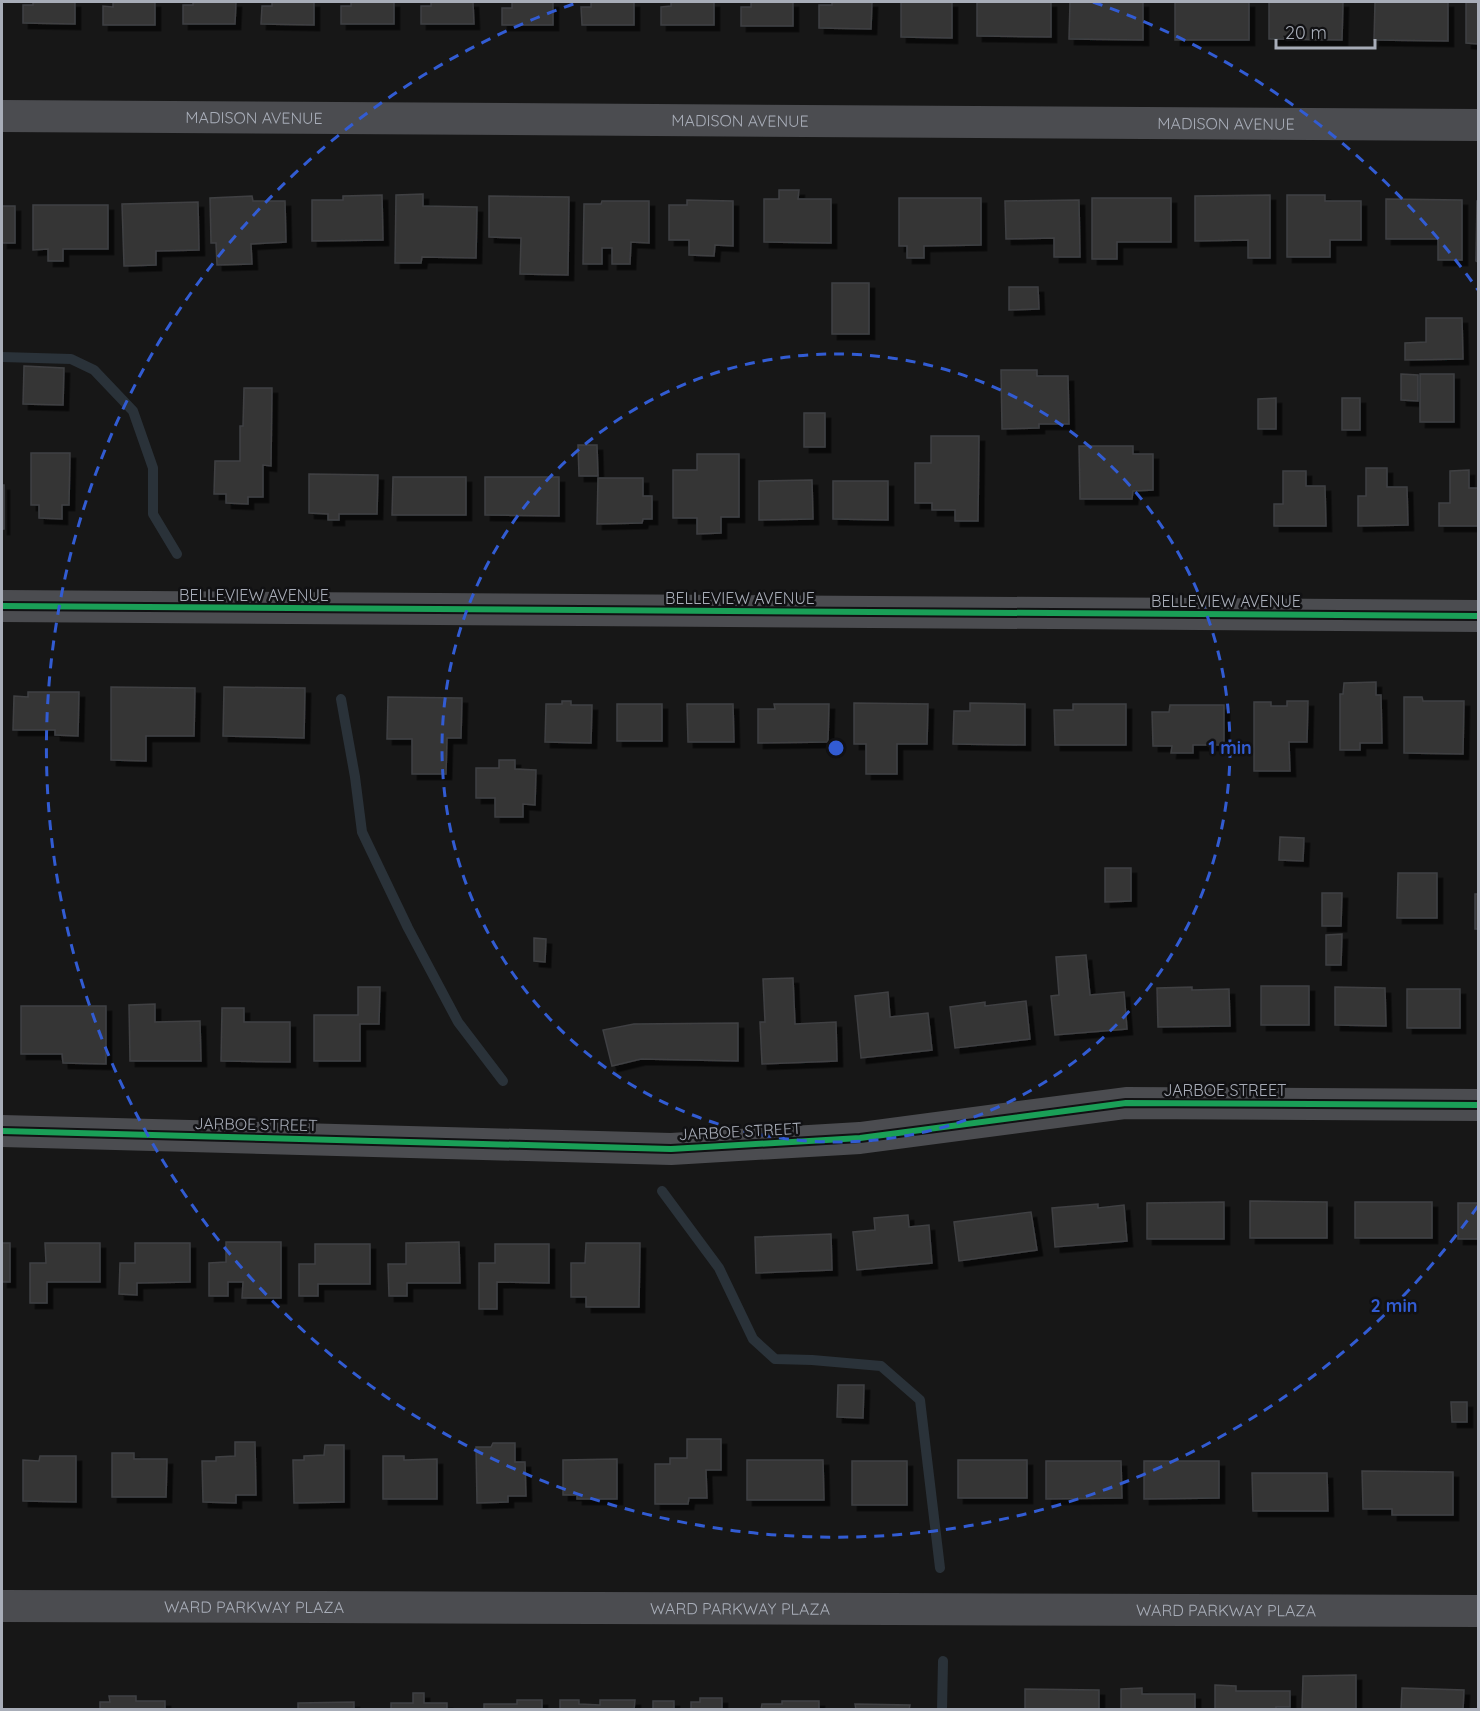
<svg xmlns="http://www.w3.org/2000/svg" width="1480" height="1711" font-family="Quicksand,sans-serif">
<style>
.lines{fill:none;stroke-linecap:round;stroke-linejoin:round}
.stream{stroke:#2a3239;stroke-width:10}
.building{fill:#353536;stroke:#3f4043;stroke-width:1.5;filter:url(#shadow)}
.street{stroke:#4b4c50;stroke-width:32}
.cycleway-casing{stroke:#111113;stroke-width:10}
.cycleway{stroke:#1a9f57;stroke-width:6}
.ring{fill:none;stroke:#325cd3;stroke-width:3;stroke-dasharray:10 8}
.labels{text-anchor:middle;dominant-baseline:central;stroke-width:5;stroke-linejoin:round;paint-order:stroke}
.street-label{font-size:16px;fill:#a8adb8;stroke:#111113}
.centre{fill:#325cd3;stroke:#111113;stroke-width:3}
.ring-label{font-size:18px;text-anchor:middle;font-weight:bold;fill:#325cd3;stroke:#111113;stroke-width:5;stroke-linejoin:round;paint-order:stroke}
</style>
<defs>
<filter id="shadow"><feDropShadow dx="5.5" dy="5.5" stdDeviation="0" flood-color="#0009"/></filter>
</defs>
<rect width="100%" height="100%" fill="#171717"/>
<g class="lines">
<g class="stream">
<path d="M2 357 71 359 94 370 133 411 153 468V514L177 554"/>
<path d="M341 699 355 777 362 832 408 928 458 1022 503 1081"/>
<path d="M662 1191 719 1268 753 1339 775 1359 812 1360 881 1366 920 1400 940 1568"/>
<path d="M942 1710 943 1661"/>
</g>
</g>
<g class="building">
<path d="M33 2H75V24L23 23V5H33Z"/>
<path d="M113 2H155V25H103V6L113 7Z"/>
<path d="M193 2H236L235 24H183V5H193Z"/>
<path d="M272 2H314V25L261 24 262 6H272Z"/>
<path d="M351 2H394V24H341V6H351Z"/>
<path d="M431 2H473L474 24H421V6H431Z"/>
<path d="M512 2H553V25H502V8H512Z"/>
<path d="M591 2H634V25H582L581 7H591Z"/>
<path d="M671 2H714V25H661V7L671 6Z"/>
<path d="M751 2H793V26H741V7H751Z"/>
<path d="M832 2H872L871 29 819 28V5H832Z"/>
<path d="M901 2H952V38L901 37Z"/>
<path d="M977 2H1051V37L977 36Z"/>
<path d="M1070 2H1143V40L1069 39Z"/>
<rect x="1175" y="2" width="74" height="38"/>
<path d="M1269 2H1343L1342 40 1269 39Z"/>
<path d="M1375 2H1448V41L1374 40Z"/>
<path d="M1466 2H1478V44L1466 43Z"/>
<path d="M779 190H799L798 199H831V243L764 242V199H779Z"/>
<path d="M423 194V206L477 207 476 258 422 257 421 263H395L396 195Z"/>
<path d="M382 195 383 240 312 241V200H343V196Z"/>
<path d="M1270 195V258H1248V240L1195 241V196Z"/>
<path d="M1287 195H1325V201H1361V240H1330V257H1287Z"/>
<path d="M252 196 253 201H285L286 242 251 244 252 264 217 265 216 243H211L210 198Z"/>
<path d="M489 196 569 197 568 275 520 274 521 238 489 237Z"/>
<path d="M899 198H981V245L924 246V258H907V246H899Z"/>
<path d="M1092 198H1171V242H1117V259H1092Z"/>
<path d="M1386 199 1462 200V260H1438V239H1386Z"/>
<path d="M687 200 733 201V246L715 245 714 256 689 255V240H669V205H687Z"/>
<path d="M1079 200 1080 257H1054V238L1006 239 1005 201Z"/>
<path d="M602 201H649V243L631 242 630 264H612V248H602V264H583L584 204H601Z"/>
<path d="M1477 201H1478V262L1476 261Z"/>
<path d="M198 202 199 250 156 251V265L124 266 122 204Z"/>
<path d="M33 205H108V249H63V261H48V249L33 250Z"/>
<rect x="2" y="206" width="13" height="37"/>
<rect x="832" y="283" width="37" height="51"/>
<path d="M1009 287H1038L1039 309 1009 310Z"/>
<path d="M1426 318H1462L1463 359 1405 360V343L1426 342Z"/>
<path d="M24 366 64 368 63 405 23 404Z"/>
<path d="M1001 370H1037V376H1068L1069 424H1039V428L1002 429Z"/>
<path d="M1401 374 1418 375V401L1401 400Z"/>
<rect x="1420" y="374" width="34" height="48"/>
<path d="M244 388H272L271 466 263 465V497H248V504L226 503V494H214L215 461H240V426H243Z"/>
<path d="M1276 398V429H1258V399Z"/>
<rect x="1342" y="398" width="18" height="32"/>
<rect x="804" y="413" width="21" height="34"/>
<path d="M931 436H979L978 521H955V510H932V503H915V463H931Z"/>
<path d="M578 445H597L598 476H579Z"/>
<path d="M1079 446H1133V454H1153V490L1133 491 1132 499H1080Z"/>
<path d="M31 453H70L69 505H62V519L39 518V505H31Z"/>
<path d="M697 454H739V517H721V533L697 534V518H673V470H697Z"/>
<path d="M1366 468H1387V487H1407L1408 525 1358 526V496H1366Z"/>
<path d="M1469 470V488H1478V526H1439V503H1450V471Z"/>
<path d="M1283 471H1306V486H1325L1326 526H1274V504H1283Z"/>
<path d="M309 474 378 475 377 514H339V520H328V514L309 513Z"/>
<path d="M393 477H466V515H392Z"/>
<path d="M485 477H559V516L485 515Z"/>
<path d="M598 478H643V496H652V519H643L642 523 597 524Z"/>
<path d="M812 480 813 519 759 520V481Z"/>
<path d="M833 481H888V520L833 519Z"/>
<rect x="2" y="485" width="2" height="44"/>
<path d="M1376 682V695H1381L1382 743H1360V750H1340V694H1343L1344 683Z"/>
<path d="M111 687 195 688 194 736H146V761L111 760Z"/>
<path d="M224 687 305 688 304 738 223 736Z"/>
<path d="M28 692H79L78 736 55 735V730H13L14 696 28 697Z"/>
<path d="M388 697 462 698 461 738H447L446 774H412V739H387Z"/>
<path d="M1404 697H1422L1423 701H1464L1463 754 1404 753Z"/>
<path d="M562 701H571V705H592L591 743 545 742 546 704H562Z"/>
<path d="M1287 701H1308L1307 742H1289L1290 771H1254V702H1271V706H1287Z"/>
<path d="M854 703 928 704 927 744H897V774H866V744H854Z"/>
<path d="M970 703 1025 704V745L953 744 954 711H970Z"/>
<rect x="617" y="704" width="45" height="37"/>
<path d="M687 704H733L734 742H688Z"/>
<path d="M774 704H829L828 742 758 743V709H775Z"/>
<path d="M1073 704H1126V745H1055L1054 710H1073Z"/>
<path d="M1170 705H1224V745H1193V753H1171L1172 746H1153L1152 712H1169Z"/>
<path d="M499 760H515V769L536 770 535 805 523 804V817H495V798H476V768H499Z"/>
<path d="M1280 837 1304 838 1303 861 1279 860Z"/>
<path d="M1105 868H1131V901L1105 902Z"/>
<path d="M1398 873H1437V918H1397Z"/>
<path d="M1322 893H1342L1341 926H1322Z"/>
<rect x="1475" y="894" width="3" height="35"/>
<path d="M1342 934 1341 965H1326V935Z"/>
<path d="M534 938 546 939 545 962 534 961Z"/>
<path d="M1086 955 1090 995 1124 992 1127 1029 1055 1035 1051 996 1059 995 1056 957Z"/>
<path d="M793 978 795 1024 836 1022 837 1061 762 1064 760 1022H765L763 979Z"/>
<rect x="1261" y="986" width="48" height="39"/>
<path d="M358 987H380L379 1024H360V1061H314V1015H358Z"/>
<path d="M1192 987V990L1229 989 1230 1026 1158 1027 1157 988Z"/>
<path d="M1335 987 1385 988 1386 1026 1335 1025Z"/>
<rect x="1407" y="989" width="53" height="39"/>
<path d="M888 992 890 1017 928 1013 932 1050 861 1058 855 996Z"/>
<path d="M1026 1001 1030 1039 955 1048 950 1007 985 1002V1006Z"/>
<path d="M155 1004V1022L200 1021 201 1061H130L129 1005Z"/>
<path d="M21 1006H106V1064L63 1063 62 1054H21Z"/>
<path d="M222 1008H244V1022H290V1062L221 1061Z"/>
<path d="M738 1023V1061L641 1059 612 1066 603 1030 634 1024Z"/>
<path d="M1250 1201 1327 1202V1238H1250Z"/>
<path d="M1224 1202V1239H1147V1203Z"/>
<rect x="1355" y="1202" width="77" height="36"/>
<rect x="1458" y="1203" width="20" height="36"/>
<path d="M1098 1204V1208L1124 1205 1127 1241 1055 1247 1052 1208Z"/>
<path d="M1031 1212 1037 1250 959 1261 954 1222Z"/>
<path d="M908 1215 909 1227 929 1225 932 1263 857 1270 853 1232 875 1230 874 1218Z"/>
<path d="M831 1234 832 1270 756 1273 755 1237Z"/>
<path d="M226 1242H281V1298H242L243 1282H228V1296H209V1263L226 1262Z"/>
<path d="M459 1242 460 1283H407V1296H389L388 1264H406V1243Z"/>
<rect x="2" y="1243" width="8" height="39"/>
<path d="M45 1243H100V1282H47V1303H30V1263H46Z"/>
<path d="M135 1243H190V1282L137 1283V1295L119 1294 120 1263H135Z"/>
<path d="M586 1243H640L639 1307H586V1297H571V1263H585Z"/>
<path d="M315 1244H370V1284H318V1296H299V1264H315Z"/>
<path d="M495 1244H549V1283L497 1282V1309H479V1263H495Z"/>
<path d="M838 1385H864L863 1418 837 1417Z"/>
<path d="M1451 1402H1467V1422H1452Z"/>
<path d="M687 1439H721V1470H706L707 1498H689L688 1504H655V1464H670V1458H687Z"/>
<path d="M235 1442H255L256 1495H236V1503L203 1502 202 1461H216V1457L235 1456Z"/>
<path d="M493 1443H515V1462H525L526 1496H508V1502L477 1503 476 1447H491Z"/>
<path d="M325 1445H344V1502L294 1503 293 1460H304V1456L324 1455Z"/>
<path d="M112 1453H134V1459H167L166 1497H112Z"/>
<path d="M40 1456H76V1502L23 1501V1460L39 1461Z"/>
<path d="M383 1456H404V1460L437 1459V1499H383Z"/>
<path d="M617 1459V1499H577V1495H563V1460Z"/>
<path d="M747 1460H823L824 1500H747Z"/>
<rect x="958" y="1460" width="69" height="38"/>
<rect x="852" y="1461" width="55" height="44"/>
<path d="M1046 1461H1121L1122 1498 1046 1499Z"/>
<path d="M1144 1461H1219V1498L1144 1499Z"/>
<path d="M1362 1471 1453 1472V1515H1392V1509H1363Z"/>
<path d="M1252 1473H1327L1328 1511H1253Z"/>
<path d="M1356 1675V1710H1302L1303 1676Z"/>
<path d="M1215 1685 1236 1686V1691H1290V1707H1276V1710H1215Z"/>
<path d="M1142 1688V1694H1195V1710H1121V1689Z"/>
<path d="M1402 1688 1464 1690 1463 1710H1401Z"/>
<path d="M1025 1689 1099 1690V1710H1025Z"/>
<path d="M413 1693H424V1703H447V1710H374L391 1709V1703H413Z"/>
<path d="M109 1696H136V1701H165V1710H100V1702H110Z"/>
<path d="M700 1698H722V1710H653V1701H674V1709H691V1702H700Z"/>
<path d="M517 1700H542V1710H484V1704H517Z"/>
<path d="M560 1700H579V1704L600 1705V1700H635L634 1710H560Z"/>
<path d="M782 1701H819V1710H761L762 1704H782Z"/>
<path d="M354 1702V1710H282L298 1709V1703Z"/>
<path d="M855 1704 910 1705 909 1710H856Z"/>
</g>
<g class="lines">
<g class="street">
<path id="s1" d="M2 116 1478 125"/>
<path d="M2 606 1478 616"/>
<path d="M2 1131 671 1149 860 1138 1126 1103 1478 1105"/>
<path id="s2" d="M2 1606 1478 1611"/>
</g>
<defs>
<g id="cycleway">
<path d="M2 606 1478 616"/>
<path d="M2 1131 671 1149 860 1138 1126 1103 1478 1105"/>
</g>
</defs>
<use href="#cycleway" class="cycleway-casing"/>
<use href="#cycleway" class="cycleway"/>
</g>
<g class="ring">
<circle cx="836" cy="748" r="394"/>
<path d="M1478 1206A789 789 0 1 1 579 2M1093 2A789 789 0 0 1 1478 290"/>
</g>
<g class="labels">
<g class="street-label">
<text stroke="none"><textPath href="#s1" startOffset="252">MADISON AVENUE</textPath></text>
<text stroke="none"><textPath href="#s1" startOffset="738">MADISON AVENUE</textPath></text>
<text stroke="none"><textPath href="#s1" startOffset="1224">MADISON AVENUE</textPath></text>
<text x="254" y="595">BELLEVIEW AVENUE</text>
<text x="740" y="598">BELLEVIEW AVENUE</text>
<text x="1226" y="601">BELLEVIEW AVENUE</text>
<text x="1225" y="1090">JARBOE STREET</text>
<text transform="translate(256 1124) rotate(1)">JARBOE STREET</text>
<text transform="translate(740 1131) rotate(-3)">JARBOE STREET</text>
<text stroke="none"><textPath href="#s2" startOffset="252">WARD PARKWAY PLAZA</textPath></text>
<text stroke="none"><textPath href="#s2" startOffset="738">WARD PARKWAY PLAZA</textPath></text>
<text stroke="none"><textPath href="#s2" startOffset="1224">WARD PARKWAY PLAZA</textPath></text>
</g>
</g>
<circle cx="836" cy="748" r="9" class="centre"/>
<g class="ring-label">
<text x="1230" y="754">1 min</text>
<text x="1394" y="1312">2 min</text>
</g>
<rect width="1480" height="1711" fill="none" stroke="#a8adb8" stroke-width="6"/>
<path d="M1276 39v9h99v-9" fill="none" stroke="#a8adb8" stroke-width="3"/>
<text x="1285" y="39" font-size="18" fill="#a8adb8" stroke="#111113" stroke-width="4.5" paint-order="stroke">20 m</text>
</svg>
